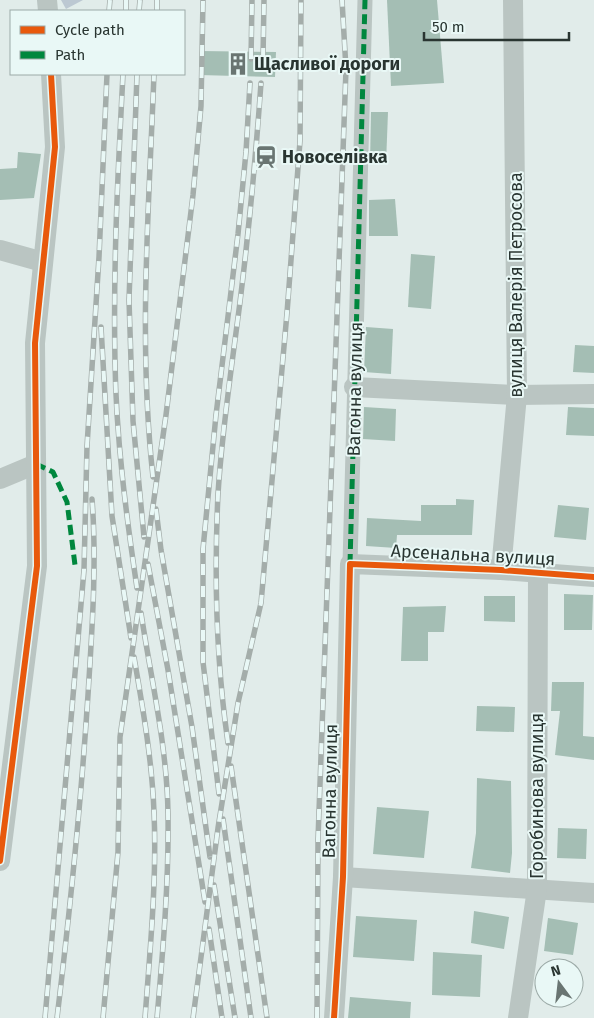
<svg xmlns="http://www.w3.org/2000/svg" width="594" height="1018" font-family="'Fira Sans',sans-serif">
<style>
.green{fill:#bcc8d2}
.building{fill:#a4beb4}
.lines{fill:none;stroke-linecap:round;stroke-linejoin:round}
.pedestrian{stroke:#bac5c2;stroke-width:15}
.minor{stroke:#bac5c2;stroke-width:20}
.rail-casing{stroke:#a4adaa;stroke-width:5.5}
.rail{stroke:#e9f8f6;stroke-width:4;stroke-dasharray:11;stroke-linecap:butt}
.quiet{stroke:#00873e;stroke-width:5;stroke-dasharray:10 5;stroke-linecap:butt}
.cycleway-casing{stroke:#e9f8f6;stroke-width:9}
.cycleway{stroke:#e8590c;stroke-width:6}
.labels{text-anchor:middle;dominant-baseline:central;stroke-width:4;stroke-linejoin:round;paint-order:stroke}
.poi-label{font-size:18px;font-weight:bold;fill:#293531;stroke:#e9f8f6;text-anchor:start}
.street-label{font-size:18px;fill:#293531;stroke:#e9f8f6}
</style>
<rect width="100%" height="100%" fill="#e1ecea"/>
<path class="green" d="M61 0H83L66 9Z"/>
<g class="building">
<path d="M387 0H437L444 83 391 86Z"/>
<path d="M200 51 276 52 275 77 199 75Z"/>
<path d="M371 112H388L386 164H370Z"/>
<path d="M18 152 41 154 34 198 0 200V169L17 168Z"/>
<path d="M395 199 398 236H369V200Z"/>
<path d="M411 254 435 256 431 309 408 307Z"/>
<path d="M366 327 393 329 391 374 364 372Z"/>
<path d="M575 345 594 346V373L573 372Z"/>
<path d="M364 407 396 409 395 441 363 439Z"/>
<path d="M568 407 594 408V436L566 435Z"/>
<path d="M456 499 474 500 472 535H397L396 548 366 546 367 518 421 521V505H456Z"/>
<path d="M558 505 589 508 586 540 554 537Z"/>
<path d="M564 594 593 595 592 630H564Z"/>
<path d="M484 596H515V622L484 621Z"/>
<path d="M446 606 444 632H428V661H401L403 607Z"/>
<path d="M552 682H584L583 736 594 737V760L555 755 560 711H551Z"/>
<path d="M477 706 515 707 514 732 476 731Z"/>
<path d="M477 778 511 781 512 853 510 873 471 868 476 833Z"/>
<path d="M377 807 429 811 424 858 373 854Z"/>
<path d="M558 828 587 829 586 859 557 858Z"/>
<path d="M474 911 509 917 504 949 471 943Z"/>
<path d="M356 916 417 920 414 961 353 957Z"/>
<path d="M548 918 578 923 573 955 544 951Z"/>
<path d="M433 952 482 955 480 997 432 995Z"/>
<path d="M350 997 411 1002 410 1018H348Z"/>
</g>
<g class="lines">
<path class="pedestrian" d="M350 564 365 0"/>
<g class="minor">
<path d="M47 0 48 11"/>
<path d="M0 250 43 262"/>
<path d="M354 387 517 395 594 394"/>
<path d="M0 479 36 464"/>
<path d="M501 570 517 395 513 0"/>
<path d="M0 861 37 566 35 343 55 147 51 74"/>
<path d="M343 877 594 893"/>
<path d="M334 1018 343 877 350 564 501 570 594 577"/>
<path d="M518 1018 537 889 538 574"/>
</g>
<defs>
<g id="rail">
<path d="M109 11 110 0"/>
<path d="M126 11V0"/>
<path d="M139 11 140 0"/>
<path d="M157 11V0"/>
<path d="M251 59 252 0"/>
<path d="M263 59 264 0"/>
<path d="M123 74C118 170 113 266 115 362 116 437 126 514 137 588"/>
<path d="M137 74 129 300 133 421 144 537"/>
<path d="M101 327 112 516 131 638"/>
<path d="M153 477C138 342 149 208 154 74"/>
<path d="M156 509 161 550 192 727 210 857"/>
<path d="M148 564 168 670 205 902"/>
<path d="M141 613C151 679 167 746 168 813 169 881 163 950 157 1018"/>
<path d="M134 657C143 709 152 760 154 812 157 880 150 950 145 1018"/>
<path d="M228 743C216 660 214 578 218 494 222 429 232 365 240 302 249 229 256 156 261 83"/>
<path d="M231 766 267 1018"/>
<path d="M219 794 203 662V549L216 415 238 234 246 152 250 83"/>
<path d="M223 819 251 1018"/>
<path d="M214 885 235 1018"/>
<path d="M209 929 222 1018"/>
<path d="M45 1018 84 570 87 446 99 257 107 74"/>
<path d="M57 1018C70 910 81 803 88 695 92 630 97 564 92 499"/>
<path d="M103 1018 118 852 120 737 166 415 193 195 201 106 203 0"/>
<path d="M193 1018 218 828 238 703 261 603 287 313 300 141 301 0"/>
<path d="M317 1018 318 839 346 69 342 0"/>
</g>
</defs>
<use href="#rail" class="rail-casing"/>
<use href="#rail" class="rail"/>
<g class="quiet">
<path d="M36 464 53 472 67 502 75 565"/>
<path d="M350 564 365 0"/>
</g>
<defs>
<g id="cycleway">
<path d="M0 861 37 566 35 343 55 147 51 74"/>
<path d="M334 1018 343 877 350 564 501 570 594 577"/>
</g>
</defs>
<use href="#cycleway" class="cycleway-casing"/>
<use href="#cycleway" class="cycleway"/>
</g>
<defs>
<symbol id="building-bare" viewBox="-9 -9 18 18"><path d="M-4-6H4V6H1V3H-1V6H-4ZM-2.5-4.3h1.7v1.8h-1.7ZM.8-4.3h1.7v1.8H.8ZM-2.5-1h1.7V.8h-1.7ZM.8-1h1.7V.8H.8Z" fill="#697572" stroke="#e9f8f6" stroke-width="2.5" paint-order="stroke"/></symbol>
<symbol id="station-bare" viewBox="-9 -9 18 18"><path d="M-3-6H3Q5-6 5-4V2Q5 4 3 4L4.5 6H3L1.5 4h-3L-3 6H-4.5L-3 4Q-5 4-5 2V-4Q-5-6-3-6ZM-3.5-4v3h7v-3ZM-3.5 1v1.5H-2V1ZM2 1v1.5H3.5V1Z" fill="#697572" stroke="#e9f8f6" stroke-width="2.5" paint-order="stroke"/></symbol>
</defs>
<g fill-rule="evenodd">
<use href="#building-bare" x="222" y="48" width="32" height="32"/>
<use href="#station-bare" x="250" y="141" width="32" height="32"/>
</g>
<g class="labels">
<g class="poi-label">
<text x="254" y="64">Щасливої дороги</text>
<text x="282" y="157">Новоселівка</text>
</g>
<g class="street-label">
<text transform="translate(516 285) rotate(-90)">вулиця Валерія Петросова</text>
<text transform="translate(355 389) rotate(-89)">Вагонна вулиця</text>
<text transform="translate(473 555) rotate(3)">Арсенальна вулиця</text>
<text transform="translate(330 791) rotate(-89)">Вагонна вулиця</text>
<text transform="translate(537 796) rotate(-90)">Горобинова вулиця</text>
</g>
</g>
<rect x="10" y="10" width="175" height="65" fill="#e9f8f6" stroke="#9caaa7"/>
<rect x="20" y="26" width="25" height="8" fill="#e8590c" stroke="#9caaa7"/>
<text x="55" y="35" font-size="15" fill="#293531">Cycle path</text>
<rect x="20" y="51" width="25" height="8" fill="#00873e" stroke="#9caaa7"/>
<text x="55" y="60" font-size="15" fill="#293531">Path</text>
<g transform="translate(559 983) rotate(345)"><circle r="24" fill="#e9f8f6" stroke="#9caaa7"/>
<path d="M0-4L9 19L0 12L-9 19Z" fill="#697572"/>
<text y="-8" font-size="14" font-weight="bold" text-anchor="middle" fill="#293531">N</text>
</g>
<path d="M424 32v8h145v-8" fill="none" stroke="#293531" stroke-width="2.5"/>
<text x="432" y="32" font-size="15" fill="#293531" stroke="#e9f8f6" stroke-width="4" paint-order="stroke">50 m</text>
</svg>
